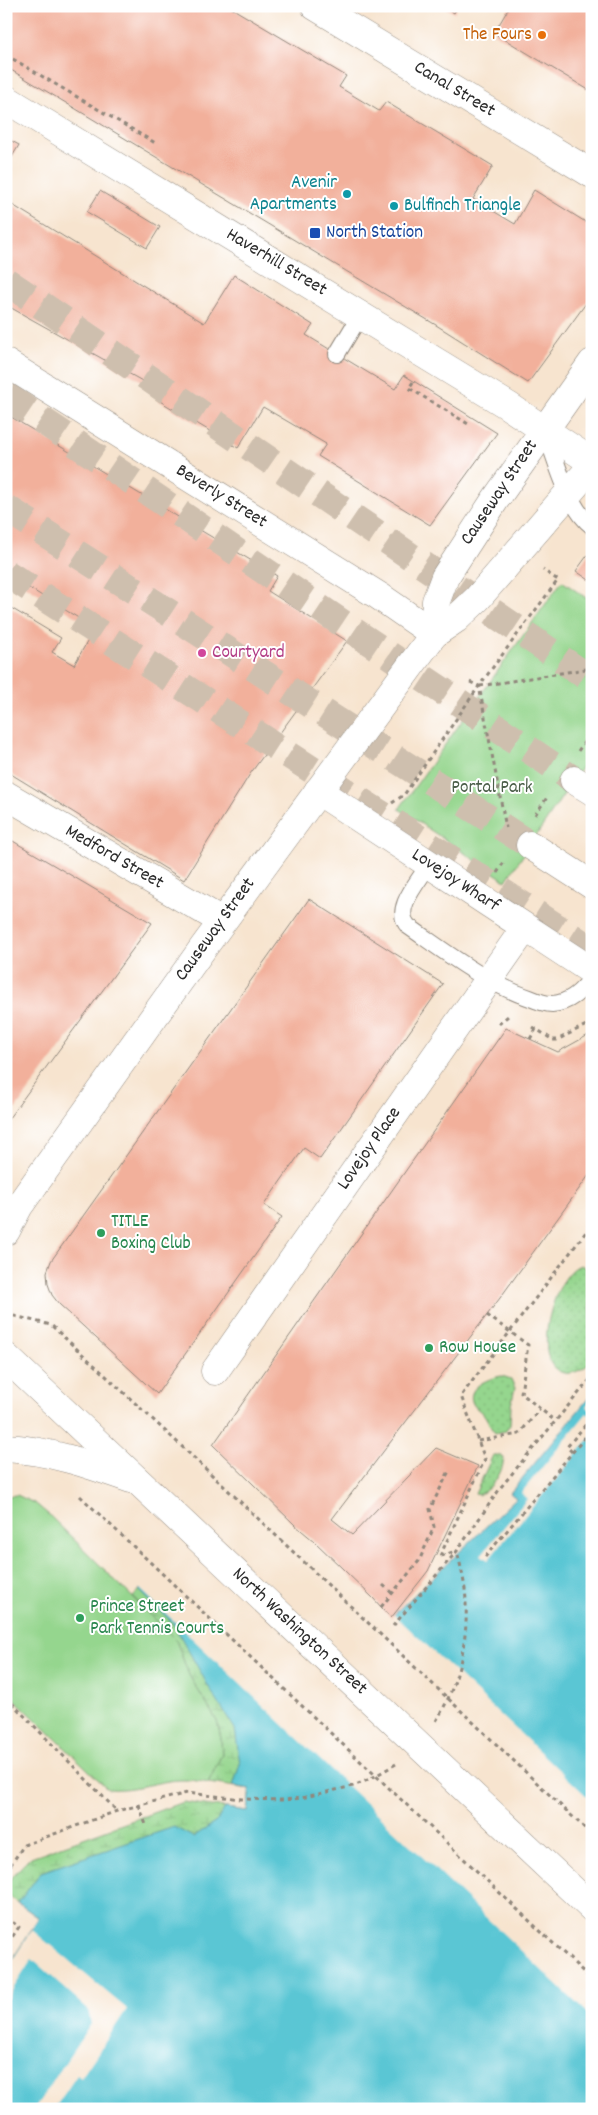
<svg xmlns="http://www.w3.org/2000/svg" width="598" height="2115" font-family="Dekko,sans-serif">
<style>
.green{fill:#95d68e;stroke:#60805c}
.wetland{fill:url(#wetland-marsh);stroke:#60805c}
.garden{fill:url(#garden-dots);stroke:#60805c}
.water{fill:#5ac6d4;stroke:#427880}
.pier{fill:#f7e4cf}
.building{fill:#f2b09b}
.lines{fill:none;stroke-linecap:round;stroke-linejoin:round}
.highway-tunnel{stroke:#cebfae;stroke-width:28;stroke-dasharray:28 14;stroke-linecap:butt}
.lane-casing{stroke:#91887d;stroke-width:18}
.street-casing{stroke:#91887d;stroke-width:29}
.secondary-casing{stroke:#91887d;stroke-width:29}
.primary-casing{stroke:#91887d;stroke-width:29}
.highway-casing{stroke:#91887d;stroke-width:29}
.path{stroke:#91887d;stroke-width:3;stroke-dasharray:4 4;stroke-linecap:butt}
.lane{stroke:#fff;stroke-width:16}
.street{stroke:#fff;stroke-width:28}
.secondary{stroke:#fff;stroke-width:28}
.primary{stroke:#fff;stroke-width:28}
.highway{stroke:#fff;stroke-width:28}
.food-dot{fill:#e8710a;stroke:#fff;stroke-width:2}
.culture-dot{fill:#0f9aa8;stroke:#fff;stroke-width:2}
.transit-dot{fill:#1a4fb4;stroke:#fff;stroke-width:2}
.hotel-dot{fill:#d1479c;stroke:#fff;stroke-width:2}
.leisure-dot{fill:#2e9e5b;stroke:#fff;stroke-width:2}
.labels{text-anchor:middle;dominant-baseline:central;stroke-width:4;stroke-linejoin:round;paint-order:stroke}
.food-label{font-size:19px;fill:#c56008;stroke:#fff;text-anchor:end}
.street-label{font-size:19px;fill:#2b2b2b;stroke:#fff}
.culture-label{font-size:19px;fill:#0d838f;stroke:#fff;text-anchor:end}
.transit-label{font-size:19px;fill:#164399;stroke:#fff;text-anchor:start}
.hotel-label{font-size:19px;fill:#b23c85;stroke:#fff;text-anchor:start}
.park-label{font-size:19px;fill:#4b5e49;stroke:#fff}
.leisure-label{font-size:19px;fill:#27864d;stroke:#fff;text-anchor:start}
</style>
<defs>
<pattern id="wetland-marsh" width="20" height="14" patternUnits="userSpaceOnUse" patternTransform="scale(1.25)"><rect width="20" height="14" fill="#95d68e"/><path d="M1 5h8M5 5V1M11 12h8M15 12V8" fill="none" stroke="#81b87b"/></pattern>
<pattern id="garden-dots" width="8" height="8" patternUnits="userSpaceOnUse" patternTransform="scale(1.25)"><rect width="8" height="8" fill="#95d68e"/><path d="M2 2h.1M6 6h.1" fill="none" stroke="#81b87b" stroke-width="1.8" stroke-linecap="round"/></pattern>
</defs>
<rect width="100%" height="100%" fill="#fff"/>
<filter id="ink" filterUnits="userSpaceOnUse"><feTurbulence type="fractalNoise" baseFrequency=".02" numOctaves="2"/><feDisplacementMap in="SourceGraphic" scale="10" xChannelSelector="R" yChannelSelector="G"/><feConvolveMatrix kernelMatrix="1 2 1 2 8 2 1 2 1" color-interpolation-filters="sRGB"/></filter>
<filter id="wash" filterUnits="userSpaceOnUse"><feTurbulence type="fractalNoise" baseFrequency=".0096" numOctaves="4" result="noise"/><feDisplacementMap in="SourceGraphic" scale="20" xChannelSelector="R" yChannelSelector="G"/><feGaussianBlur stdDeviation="1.12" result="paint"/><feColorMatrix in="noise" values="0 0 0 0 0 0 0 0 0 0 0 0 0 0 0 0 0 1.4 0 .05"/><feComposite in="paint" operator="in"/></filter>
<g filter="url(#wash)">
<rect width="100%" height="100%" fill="#f7e4cf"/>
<g class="green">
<path d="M562 581 592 602V752L506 881 399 809Z"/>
<path d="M17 1495 36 1504 49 1515 176 1640 189 1675 217 1721 221 1738 222 1754 208 1783C195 1780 183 1779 169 1781 149 1784 129 1791 108 1789L6 1691V1496Z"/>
</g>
<path class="wetland" d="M195 1533 274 1807 40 1918 6 1894C6 1880 21 1867 31 1857L183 1802 247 1811 250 1789 208 1783 222 1754 221 1738 217 1721 189 1675 176 1640 133 1597Z"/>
<g class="garden">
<path d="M581 1265 592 1272 590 1306 592 1317V1361C585 1368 574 1375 564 1373 528 1366 554 1272 581 1265Z"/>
<path d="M502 1376 511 1379 515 1388 511 1405 510 1425 506 1431 495 1433C490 1428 489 1422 485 1416 481 1411 473 1407 472 1401 467 1386 492 1377 502 1376Z"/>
<path d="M493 1455H499L504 1458C503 1473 492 1489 478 1495L475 1494Z"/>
</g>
<path class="water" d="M592 1394V2109H6V1969L39 1918 18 1903 41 1872 174 1827 193 1837 216 1822 225 1808 247 1811 250 1789 233 1786 240 1764 235 1729 211 1691 173 1623 139 1590 195 1533 391 1617 516 1498 510 1493Z"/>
<g class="pier">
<path d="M592 1399V1436L488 1560 481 1555 527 1499 521 1493 587 1413 589 1415 592 1411 586 1406Z"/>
<path d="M238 1483H241L298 1524 592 1801V2018L138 1587Z"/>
<path d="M32 1930 127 2009 81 2078 77 2075 54 2109H34L91 2024 88 2009 32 1959 6 2000V1970Z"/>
</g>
<g id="blocks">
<g class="building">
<path d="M6 6H228L346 76 339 87 379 111 386 102 493 166 473 199 515 224 534 190 592 226V295L528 383 436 325 6 67Z"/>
<path d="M443 6H458L454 13Z"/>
<path d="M510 6H592V92L494 33Z"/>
<path d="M6 138 19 145 6 167Z"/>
<path d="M100 191 160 227 147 248 87 212Z"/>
<path d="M6 201 204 323 234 275 313 325 306 335 395 389 404 375 497 433 430 525 318 456 326 444 263 407 238 448 158 400 162 392 6 305Z"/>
<path d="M6 414 277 576 268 591 347 641 250 774 184 880 6 771V605L61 638 52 652 74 665 95 628 6 574Z"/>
<path d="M592 549V582L576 571Z"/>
<path d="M6 837 152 923 6 1122Z"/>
<path d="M309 899 443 984 320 1159 304 1148 264 1205 282 1217 157 1394 59 1304 52 1295 48 1284 47 1272 51 1261Z"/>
<path d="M506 1028 558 1052 592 1033V1171L500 1298 332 1519 352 1535 436 1448 478 1466 428 1571 391 1618 373 1598 314 1541 295 1525 213 1445Z"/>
</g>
</g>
</g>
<g filter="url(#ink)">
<use href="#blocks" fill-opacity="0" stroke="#91887d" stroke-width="1"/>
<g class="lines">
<g class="highway-tunnel">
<path d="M6 281 592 680"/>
<path d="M6 396 574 780"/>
<path d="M6 508 530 845"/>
<path d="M6 573 592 950"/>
</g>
<defs>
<g id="lane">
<path d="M337 354 361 314"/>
<path d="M546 433C556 460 568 508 592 526"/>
<path d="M429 864C420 880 392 909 408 926 447 953 485 983 530 998 537 1001 544 1004 552 1004 569 1003 583 990 592 977"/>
</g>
<g id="street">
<path d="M6 99 507 405 592 462"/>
<path d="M6 363 379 596 434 634"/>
<path d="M318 791 592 971"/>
<path d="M6 795 222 921"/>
<path d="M215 1371 525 928"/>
</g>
<g id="secondary">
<path d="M315 6 592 174"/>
<path d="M434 634 436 601 445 577 495 500 592 363"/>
<path d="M6 1231 19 1206 203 948 434 634 456 619 477 599 592 466"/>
</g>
<g id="primary">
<path d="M6 1357 592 1908"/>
<path d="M6 1448C48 1450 91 1465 131 1479"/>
</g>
<g id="highway">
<path d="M574 780 592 791"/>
<path d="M530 845 592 885"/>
</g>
</defs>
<use href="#lane" class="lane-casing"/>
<use href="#street" class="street-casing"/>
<use href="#secondary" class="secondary-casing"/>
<use href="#primary" class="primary-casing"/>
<use href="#highway" class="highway-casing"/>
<g class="path">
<path d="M6 55 157 144"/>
<path d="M413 382 409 388 470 425"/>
<path d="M470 682 479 686 506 828"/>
<path d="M480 686 592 668"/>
<path d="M578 751 592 731"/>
<path d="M392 803 404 795 479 686 558 580 543 570"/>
<path d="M535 815 548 796"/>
<path d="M497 873 504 862"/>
<path d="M499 1024 508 1016"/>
<path d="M533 1027 553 1040H557L592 1022"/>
<path d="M530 1039 536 1029"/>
<path d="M6 1314 51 1325 191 1455 592 1835"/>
<path d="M487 1315 528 1345 521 1393 555 1421"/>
<path d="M478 1441 519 1434 540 1409"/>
<path d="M572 1452 567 1447 592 1417"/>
<path d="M80 1496 592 1980"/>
<path d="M440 1556 485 1459 461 1396 592 1224"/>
<path d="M441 1556 456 1551"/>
<path d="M485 1557 592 1429"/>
<path d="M383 1585 393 1594"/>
<path d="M381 1607 419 1561 434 1527 430 1509 450 1469"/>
<path d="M393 1626 457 1551 501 1487 592 1377"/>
<path d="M6 1697 117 1811"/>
<path d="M436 1721C457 1688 468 1643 466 1604 466 1586 461 1568 457 1551"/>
<path d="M139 1805 146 1825"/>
<path d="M6 1872 24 1845 117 1811 187 1793 242 1799 284 1800 301 1798 353 1786 370 1779 396 1764"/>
<path d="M6 1917 19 1927 6 1946"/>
</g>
<use href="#lane" class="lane"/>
<use href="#street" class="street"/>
<use href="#secondary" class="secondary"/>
<use href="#primary" class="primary"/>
<use href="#highway" class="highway"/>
</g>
</g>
<circle class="food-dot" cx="542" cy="35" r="5"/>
<g class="culture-dot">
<circle cx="347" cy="194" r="5"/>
<circle cx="394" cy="206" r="5"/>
</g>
<rect class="transit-dot" x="309" y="227" width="12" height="12" rx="2.5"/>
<circle class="hotel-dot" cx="202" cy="653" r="5"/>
<g class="leisure-dot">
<circle cx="101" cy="1233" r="5"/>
<circle cx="429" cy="1348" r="5"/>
<circle cx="80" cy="1618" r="5"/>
</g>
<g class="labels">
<g class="food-label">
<text x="532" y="35">The Fours</text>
</g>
<g class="street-label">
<text transform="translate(454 90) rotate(31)">Canal Street</text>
<text transform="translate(276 263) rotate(31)">Haverhill Street</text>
<text transform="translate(500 493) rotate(-56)">Causeway Street</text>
<text transform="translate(221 497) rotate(32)">Beverly Street</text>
<text transform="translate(114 858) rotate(30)">Medford Street</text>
<text transform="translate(455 881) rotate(33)">Lovejoy Wharf</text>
<text transform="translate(216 930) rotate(-54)">Causeway Street</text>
<text transform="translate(370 1149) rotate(-55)">Lovejoy Place</text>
<text transform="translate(299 1632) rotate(43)">North Washington Street</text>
</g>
<g class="culture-label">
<text x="337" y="183">Avenir<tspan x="337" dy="22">Apartments</tspan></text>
<text x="404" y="206" text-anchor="start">Bulfinch Triangle</text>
</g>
<g class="transit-label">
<text x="326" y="233">North Station</text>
</g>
<g class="hotel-label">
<text x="212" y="653">Courtyard</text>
</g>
<g class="park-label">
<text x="492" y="788">Portal Park</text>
</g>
<g class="leisure-label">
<text x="111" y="1222">TITLE<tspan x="111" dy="22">Boxing Club</tspan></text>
<text x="439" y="1348">Row House</text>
<text x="90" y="1607">Prince Street<tspan x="90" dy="22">Park Tennis Courts</tspan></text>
</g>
</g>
<rect width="598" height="2115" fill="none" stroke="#fff" stroke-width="25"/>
</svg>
